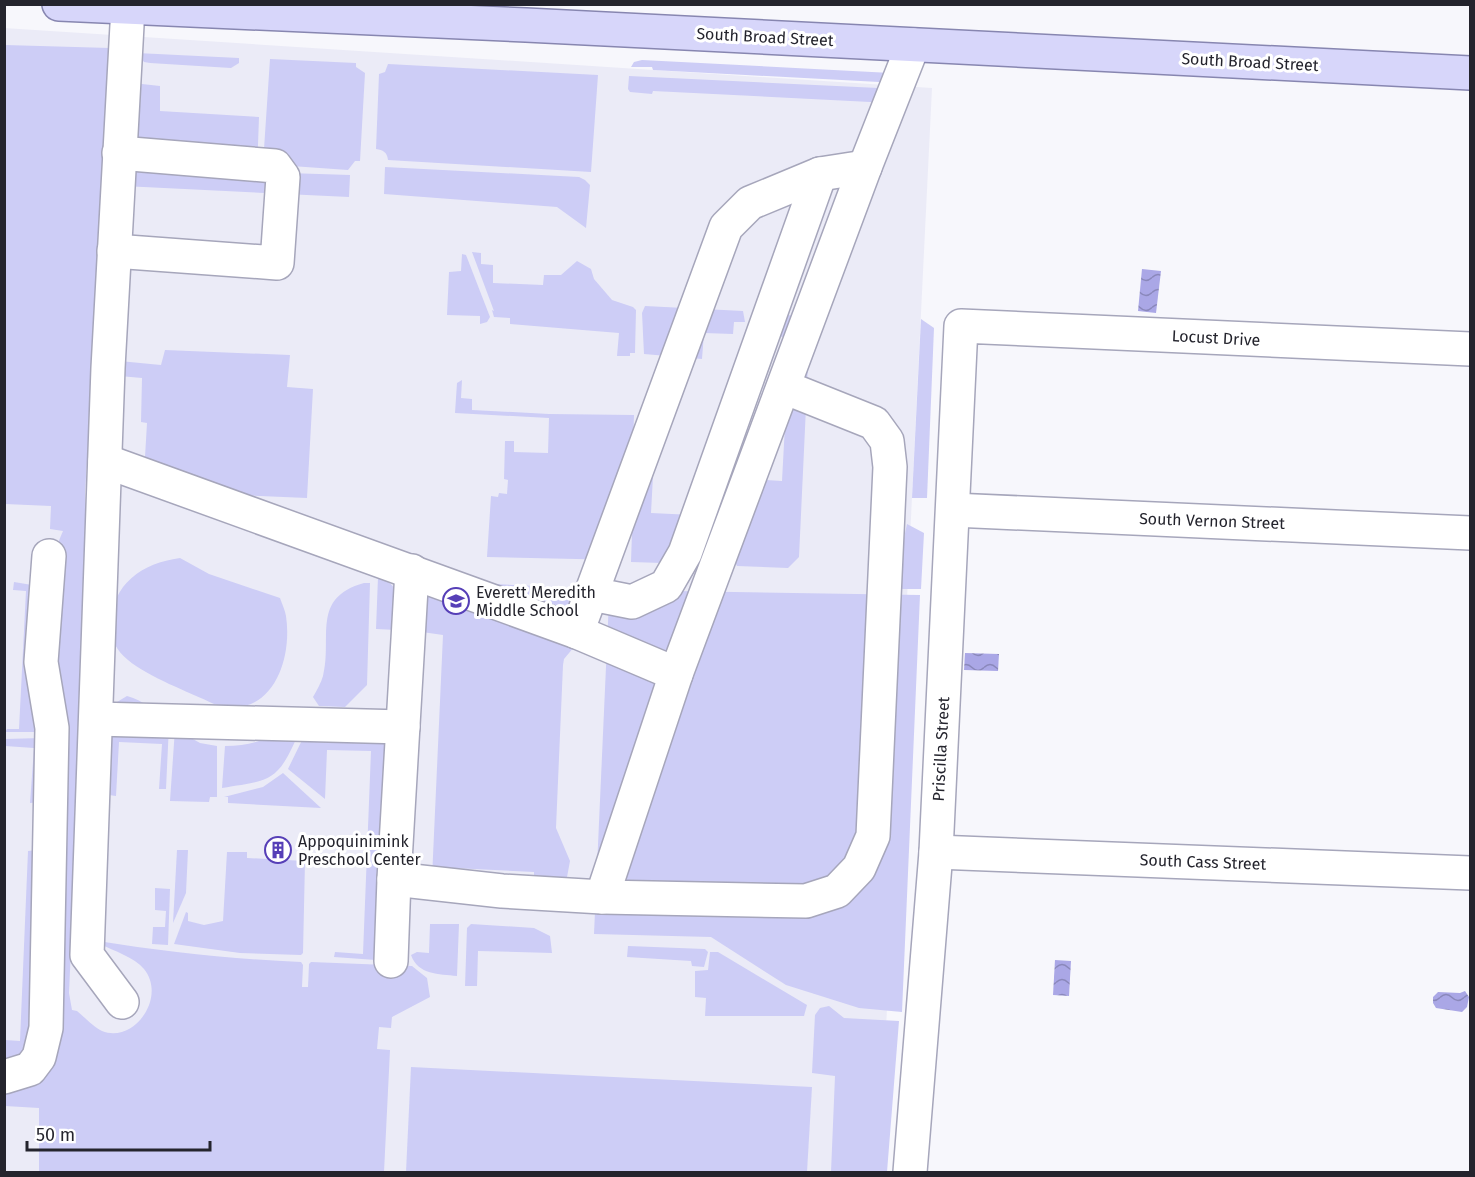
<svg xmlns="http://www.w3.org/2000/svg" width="1475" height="1177" font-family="'Fira Sans',sans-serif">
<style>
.built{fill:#ebebf7}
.green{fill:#cdcdf6}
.water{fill:url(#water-waves)}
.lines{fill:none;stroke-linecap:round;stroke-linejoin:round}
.minor-casing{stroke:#a6a6bb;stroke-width:36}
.major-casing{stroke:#8786b0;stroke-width:36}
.minor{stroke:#fff;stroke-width:33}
.major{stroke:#d7d6fa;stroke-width:33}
.labels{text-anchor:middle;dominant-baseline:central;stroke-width:6;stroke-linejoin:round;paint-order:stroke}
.street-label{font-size:16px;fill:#24242d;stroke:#fff}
.poi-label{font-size:16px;fill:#24242d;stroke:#fff;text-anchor:start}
</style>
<defs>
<pattern id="water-waves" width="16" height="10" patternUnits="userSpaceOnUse" patternTransform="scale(1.5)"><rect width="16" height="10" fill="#aaa7e6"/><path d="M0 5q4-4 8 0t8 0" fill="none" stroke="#8a88bb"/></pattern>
</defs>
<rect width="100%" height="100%" fill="#f7f7fc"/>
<path class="built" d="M4 28 932 88 879 1172H5Z"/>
<g class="green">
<path d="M5 45 110 48 109 100 85 493C87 526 82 558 87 591L69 993 72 1010 77 1011C84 1017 94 1027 102 1031 134 1044 167 997 144 969 134 957 114 951 100 944L98 941C165 952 234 959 301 962L303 965 302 987H308L309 964 311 962 412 966 427 978 430 997 392 1017 391 1028 379 1027 377 1049 390 1050 384 1172H39V1108L5 1106 4 1087 27 1082 55 550 63 531 50 529 51 506 5 504Z"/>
<path d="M137 53 239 58V63L231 68 150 63 144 62Z"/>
<path d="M270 59 356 63V67L365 73 360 161H355L348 170 263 164Z"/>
<path d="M642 60 891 73 898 83 653 70 652 67H631L634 62Z"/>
<path d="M388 64 598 75 591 172 388 160C387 152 383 150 376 149L379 74 385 72Z"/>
<path d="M629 76 900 89 890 103 653 91 652 94 630 92 628 89Z"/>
<path d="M133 83 160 86V111L259 117 257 172 350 175 349 197 123 186Z"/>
<path d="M385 167 579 177 585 180 590 185 586 228 557 207 384 194Z"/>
<path d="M472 252 481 253V264L493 265V283L543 285 544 275H561L577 261 591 269 594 279 612 300 633 307 636 310 635 353H630V356H617L619 333 510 324V318L494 317 492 310 494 311Z"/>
<path d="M462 254 466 255 490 317 487 322 480 324V316L447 315 449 272 461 271Z"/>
<path d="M645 306 743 311 745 322H734L733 334 704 333 702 359 644 354 642 313Z"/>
<path d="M761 314 805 316 810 322 799 557 788 568 737 566 735 562 751 479 782 481 788 369 784 337 756 334Z"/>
<path d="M921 319 934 328 927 498H912Z"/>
<path d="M165 350 290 355 287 387 313 389 307 498 143 491 147 423 141 422 142 378 108 375 109 360 161 365Z"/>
<path d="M462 380 461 398 472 399V410L549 414 634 415 633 446 626 463 622 560 487 557 491 496 498 497 499 493 507 494 508 480 504 479 505 441H514V452L548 453 549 418 455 413 457 383Z"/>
<path d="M634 473 653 476 651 513 693 515 713 499 726 500 724 565 631 562Z"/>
<path d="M907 524 924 533 921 589H867L901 552Z"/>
<path d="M180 558 209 574 280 598C282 604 285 610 286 616 293 662 270 722 214 704 189 692 148 677 128 660 116 650 111 640 111 624 112 584 142 563 180 558Z"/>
<path d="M378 577C405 586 398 607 397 630L376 629Z"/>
<path d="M432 581 557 587 570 594 576 605 574 647 564 659 563 665 556 828 570 861 567 877 556 892H534V872L453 868 451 887 432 878 443 635 422 632 424 599Z"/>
<path d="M14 582 38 586 43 732H5L7 729H19L26 591 13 590Z"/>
<path d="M364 583H370L367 685 345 707 319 706 313 697C317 690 321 683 323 676 333 638 310 598 364 583Z"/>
<path d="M615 590 920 595 902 1012 859 1008 786 985 711 937 594 934 609 600Z"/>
<path d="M127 696C144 700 156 713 169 725L166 789H159L162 744 119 742 116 796 109 795 112 710 117 702Z"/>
<path d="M386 716 376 960 334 957 335 952 363 954 371 751 327 750 325 799 288 769 305 734Z"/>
<path d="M175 729 200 743 217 746V797H210L209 802 170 801Z"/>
<path d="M279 733 297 737C277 783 269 780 222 788L225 746C246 746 260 742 279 733Z"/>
<path d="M42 738 41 802 30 803 34 748 5 746 4 739Z"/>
<path d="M283 773 321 808 228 803V797H224L263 787Z"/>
<path d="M37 850 31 1024 25 1053 5 1066V1040L20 1041 28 851Z"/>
<path d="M177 850H188L186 893 173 923Z"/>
<path d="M227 852H247V858L305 861 303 953 301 955 240 953 174 944 186 912 188 913V921L204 925 223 921Z"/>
<path d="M155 888 170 889 168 945 152 944 153 927H165L166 911 155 910Z"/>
<path d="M430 924H459L457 976C439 974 418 975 411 955L417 952 429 953Z"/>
<path d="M471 924 534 928 550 936 552 953 478 951 477 986H465L467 928Z"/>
<path d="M628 946 705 949 708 952 704 967 692 966 691 961 627 957Z"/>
<path d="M710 952H718L807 1005 804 1016H705L706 998 695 997V971L708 970Z"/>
<path d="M829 1006 844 1018 899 1021 887 1172H831L835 1076 812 1073 815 1015 820 1008Z"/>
<path d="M411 1067 812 1087 807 1172H406Z"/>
</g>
<g class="water">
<path d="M1142 269 1161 271 1156 313 1138 311Z"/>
<path d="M965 653 999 654 998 671 964 670Z"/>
<path d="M1055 960 1071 961 1069 996 1053 995Z"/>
<path d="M1465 991 1469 997 1467 1007 1462 1012 1436 1008 1433 1003V997L1438 992 1460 993Z"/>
</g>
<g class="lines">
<defs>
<g id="minor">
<path d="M114 251 277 263 283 177 275 166 119 153"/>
<path d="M105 461 577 632 676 674 865 167 913 45"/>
<path d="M953 510 1470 533"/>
<path d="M592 594 632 602 666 586 685 553 820 174"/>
<path d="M577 632 726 227 750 203 820 174 865 167"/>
<path d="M96 719 403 727"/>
<path d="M936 852 1470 873"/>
<path d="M394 879 502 891 602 897 676 674"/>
<path d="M602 897 806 901 837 891 859 868 873 836 890 467 887 441 874 423 784 387"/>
<path d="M391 961 394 879 412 571"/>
<path d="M122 1002 87 955 108 368 128 7"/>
<path d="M4 1077 30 1069 39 1057 46 1028 52 728 41 662 49 556"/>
<path d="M910 1172 936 852 961 326 1470 349"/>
</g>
<path id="major" d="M59 4 526 25 1470 73"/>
</defs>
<use href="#minor" class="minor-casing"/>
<use href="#major" class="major-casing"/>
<use href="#minor" class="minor"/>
<use href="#major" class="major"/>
</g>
<defs>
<symbol id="school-ring" viewBox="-11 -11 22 22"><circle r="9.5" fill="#fff" stroke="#563fb7" stroke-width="1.5"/><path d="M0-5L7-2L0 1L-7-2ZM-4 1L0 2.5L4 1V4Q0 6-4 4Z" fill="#563fb7"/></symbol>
<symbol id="building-ring" viewBox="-11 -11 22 22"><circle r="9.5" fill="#fff" stroke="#563fb7" stroke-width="1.5"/><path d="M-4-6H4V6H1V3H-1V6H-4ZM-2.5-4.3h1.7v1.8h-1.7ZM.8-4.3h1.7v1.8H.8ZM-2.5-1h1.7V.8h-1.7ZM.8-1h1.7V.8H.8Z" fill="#563fb7"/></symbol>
</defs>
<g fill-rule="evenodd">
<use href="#school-ring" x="441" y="586" width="30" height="30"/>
<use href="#building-ring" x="263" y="835" width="30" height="30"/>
</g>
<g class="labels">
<g class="street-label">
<text transform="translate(765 37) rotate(3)">South Broad Street</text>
<text transform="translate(1250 62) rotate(3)">South Broad Street</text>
<text transform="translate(1216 338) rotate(3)">Locust Drive</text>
<text transform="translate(1212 521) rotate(2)">South Vernon Street</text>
<text transform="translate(941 749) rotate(-87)">Priscilla Street</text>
<text transform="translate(1203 862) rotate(2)">South Cass Street</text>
</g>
<g class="poi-label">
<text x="476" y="592">Everett Meredith<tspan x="476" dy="18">Middle School</tspan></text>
<text x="298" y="841">Appoquinimink<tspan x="298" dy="18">Preschool Center</tspan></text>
</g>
</g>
<rect width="1475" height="1177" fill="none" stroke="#24242d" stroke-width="12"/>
<path d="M27 1141v9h183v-9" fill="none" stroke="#24242d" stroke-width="3"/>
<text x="36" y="1141" font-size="18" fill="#24242d" stroke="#ffffff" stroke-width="4.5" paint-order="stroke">50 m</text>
</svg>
